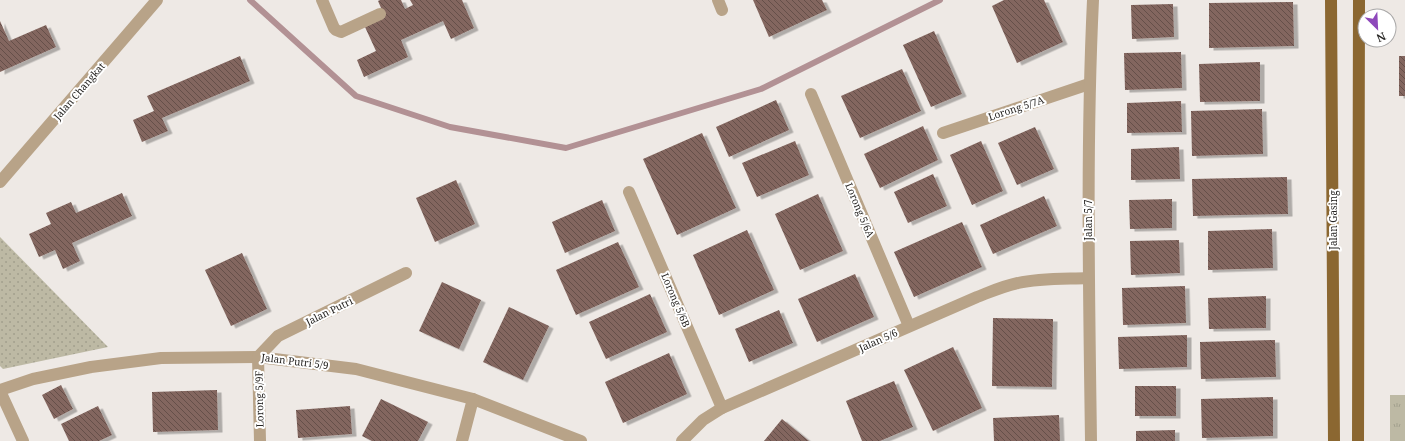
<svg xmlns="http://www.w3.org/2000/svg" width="1405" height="441" font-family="'Noto Serif',serif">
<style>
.grass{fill:url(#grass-tufts)}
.park{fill:url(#park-dots)}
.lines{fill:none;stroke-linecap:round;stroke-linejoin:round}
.stream{stroke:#b29194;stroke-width:6}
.building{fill:url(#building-back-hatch);filter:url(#shadow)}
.lane{stroke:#b8a388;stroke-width:12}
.street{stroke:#b8a388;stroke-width:12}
.primary{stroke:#8b6731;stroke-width:12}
.labels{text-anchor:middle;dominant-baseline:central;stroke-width:4;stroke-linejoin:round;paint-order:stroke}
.street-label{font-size:10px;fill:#262422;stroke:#fff}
</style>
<defs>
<pattern id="grass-tufts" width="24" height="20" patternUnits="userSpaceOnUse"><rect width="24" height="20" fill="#bdb9a4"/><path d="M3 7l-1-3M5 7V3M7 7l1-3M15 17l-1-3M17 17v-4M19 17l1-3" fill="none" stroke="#a29f8d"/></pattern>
<pattern id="park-dots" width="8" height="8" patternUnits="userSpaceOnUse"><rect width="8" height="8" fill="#bdb9a4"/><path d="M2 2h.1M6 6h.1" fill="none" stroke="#a29f8d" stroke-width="1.8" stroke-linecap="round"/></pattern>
<pattern id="building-back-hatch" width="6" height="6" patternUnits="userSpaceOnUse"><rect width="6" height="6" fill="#83665f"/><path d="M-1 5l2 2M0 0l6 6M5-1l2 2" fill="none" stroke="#654f4a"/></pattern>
<filter id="shadow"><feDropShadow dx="4.5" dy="2.5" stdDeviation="0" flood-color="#0004"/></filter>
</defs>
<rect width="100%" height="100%" fill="#eee9e5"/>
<rect class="grass" x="1390" y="395" width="15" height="46"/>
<path class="park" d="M0 237 108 347 3 369 0 366Z"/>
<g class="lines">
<path class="stream" d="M250 0 356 96 450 127 566 148 761 89 940 0"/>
</g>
<g class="building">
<path d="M380 0H401L405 9 413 5 410 0H462L474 28 451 39 443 21 401 40 408 57 364 77 357 60 376 51 365 27 385 17 378 1Z"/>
<path d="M753 0H822L827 10 769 37Z"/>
<path d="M1004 0H1044L1063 42 1017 63 992 6Z"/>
<path d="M1293 2 1294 46 1209 48V3Z"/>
<path d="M1173 4 1174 37 1132 39 1131 5Z"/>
<path d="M0 21 9 41 46 25 56 47 0 72Z"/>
<path d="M934 31 962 94 931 107 903 45Z"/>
<path d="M1181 52 1182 88 1125 90 1124 53Z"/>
<path d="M240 56 250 81 162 118 168 131 142 142 133 120 154 111 147 96Z"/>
<rect x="1399" y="56" width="6" height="40"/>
<path d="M1260 62V101L1200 102 1199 64Z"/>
<path d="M902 69 921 111 860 138 841 96Z"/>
<path d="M776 100 789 130 729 157 716 127Z"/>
<path d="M1181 101 1182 132 1127 133V103Z"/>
<path d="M1262 109 1263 154 1192 156 1191 111Z"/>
<path d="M923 126 938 160 880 188 864 154Z"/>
<path d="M1035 127 1054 169 1017 185 998 143Z"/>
<path d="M702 133 736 208 677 235 643 159Z"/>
<path d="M795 141 809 175 757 197 742 163Z"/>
<path d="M981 141 1003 191 972 205 950 155Z"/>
<path d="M1179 147 1180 179 1131 180V149Z"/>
<path d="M933 174 947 206 908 223 894 192Z"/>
<path d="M1287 177 1288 214 1193 216 1192 179Z"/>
<path d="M456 180 475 224 435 242 416 198Z"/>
<path d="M122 193 132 216 72 243 80 261 63 269 55 250 39 257 29 234 51 224 46 213 71 202 76 213Z"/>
<path d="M818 194 843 251 800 270 775 214Z"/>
<path d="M1044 196 1057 226 993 254 980 225Z"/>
<path d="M1172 199V228L1130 229 1129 200Z"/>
<path d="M602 200 615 231 565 253 552 222Z"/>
<path d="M962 222 982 267 914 297 894 252Z"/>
<path d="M1272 229 1273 268 1208 270V231Z"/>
<path d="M747 230 774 290 719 315 693 255Z"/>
<path d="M1179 240 1180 273 1131 275 1130 241Z"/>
<path d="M618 242 639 287 576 315 556 270Z"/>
<path d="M242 253 267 309 231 326 205 270Z"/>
<path d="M855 274 874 317 817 342 798 299Z"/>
<path d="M442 282 481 300 459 349 419 331Z"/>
<path d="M1185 286 1186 323 1123 325 1122 288Z"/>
<path d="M650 294 667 332 606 359 589 322Z"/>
<path d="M1266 296V328L1209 329 1208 298Z"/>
<path d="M509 307 549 326 523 380 483 362Z"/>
<path d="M779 310 793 343 749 362 735 329Z"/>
<path d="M993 318 1053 319 1052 387 992 386Z"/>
<path d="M1187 335V367L1119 369 1118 337Z"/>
<path d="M1275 340 1276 377 1201 379 1200 342Z"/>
<path d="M953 347 982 408 933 431 904 370Z"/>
<path d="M669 353 687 394 623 423 605 382Z"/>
<path d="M894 381 913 427 880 441H862L846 401Z"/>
<path d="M61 385 73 409 54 419 42 395Z"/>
<rect x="1135" y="386" width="41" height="30"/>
<path d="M217 390 218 430 153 432 152 392Z"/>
<path d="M1273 397V436L1202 438 1201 399Z"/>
<path d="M381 399 428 422 418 441H372L362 436Z"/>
<path d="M98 406 112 435 99 441H69L61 424Z"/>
<path d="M350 406 352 434 298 438 296 410Z"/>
<path d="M1059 415 1060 441H994L993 418Z"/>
<path d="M782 419 809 441H764Z"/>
<path d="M1175 430V441H1136V431Z"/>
</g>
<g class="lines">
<path class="lane" d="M322 0 334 28 336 30 341 32 380 14"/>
<g class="street">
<path d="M718 0 722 10"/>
<path d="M811 94 909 326"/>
<path d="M943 133 1089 84"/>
<path d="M0 182 157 0"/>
<path d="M629 192 722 408"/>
<path d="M0 390 33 379 91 367 161 358 258 357 356 369 473 399 581 441"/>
<path d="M0 391 23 441"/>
<path d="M260 441 258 357 278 336 406 273"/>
<path d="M462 441 473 399"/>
<path d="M682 441 703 420 722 408 977 297C990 292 1003 286 1018 283 1040 278 1065 279 1088 278"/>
<path d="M1091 441C1089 294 1086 147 1093 0"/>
</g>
<g class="primary">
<path d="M1331 0 1334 441"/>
<path d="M1358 441 1359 0"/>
</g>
</g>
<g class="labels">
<g class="street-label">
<text transform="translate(79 91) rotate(-49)">Jalan Changkat</text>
<text transform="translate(1016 108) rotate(-18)">Lorong 5/7A</text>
<text transform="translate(860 210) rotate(67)">Lorong 5/6A</text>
<text transform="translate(1088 220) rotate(-90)">Jalan 5/7</text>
<text transform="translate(1333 220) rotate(-90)">Jalan Gasing</text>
<text transform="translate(676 300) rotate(67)">Lorong 5/6B</text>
<text transform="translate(329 311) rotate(-26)">Jalan Putri</text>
<text transform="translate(878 340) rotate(-24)">Jalan 5/6</text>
<text transform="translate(295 361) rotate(7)">Jalan Putri 5/9</text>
<text transform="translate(259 399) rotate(-91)">Lorong 5/9F</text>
</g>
</g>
<g transform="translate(1377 28) rotate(156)"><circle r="19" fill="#ffffff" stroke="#a8a7a7"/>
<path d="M0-3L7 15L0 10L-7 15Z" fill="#8e48bb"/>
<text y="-6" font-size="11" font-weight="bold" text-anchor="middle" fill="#262422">N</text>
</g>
</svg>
